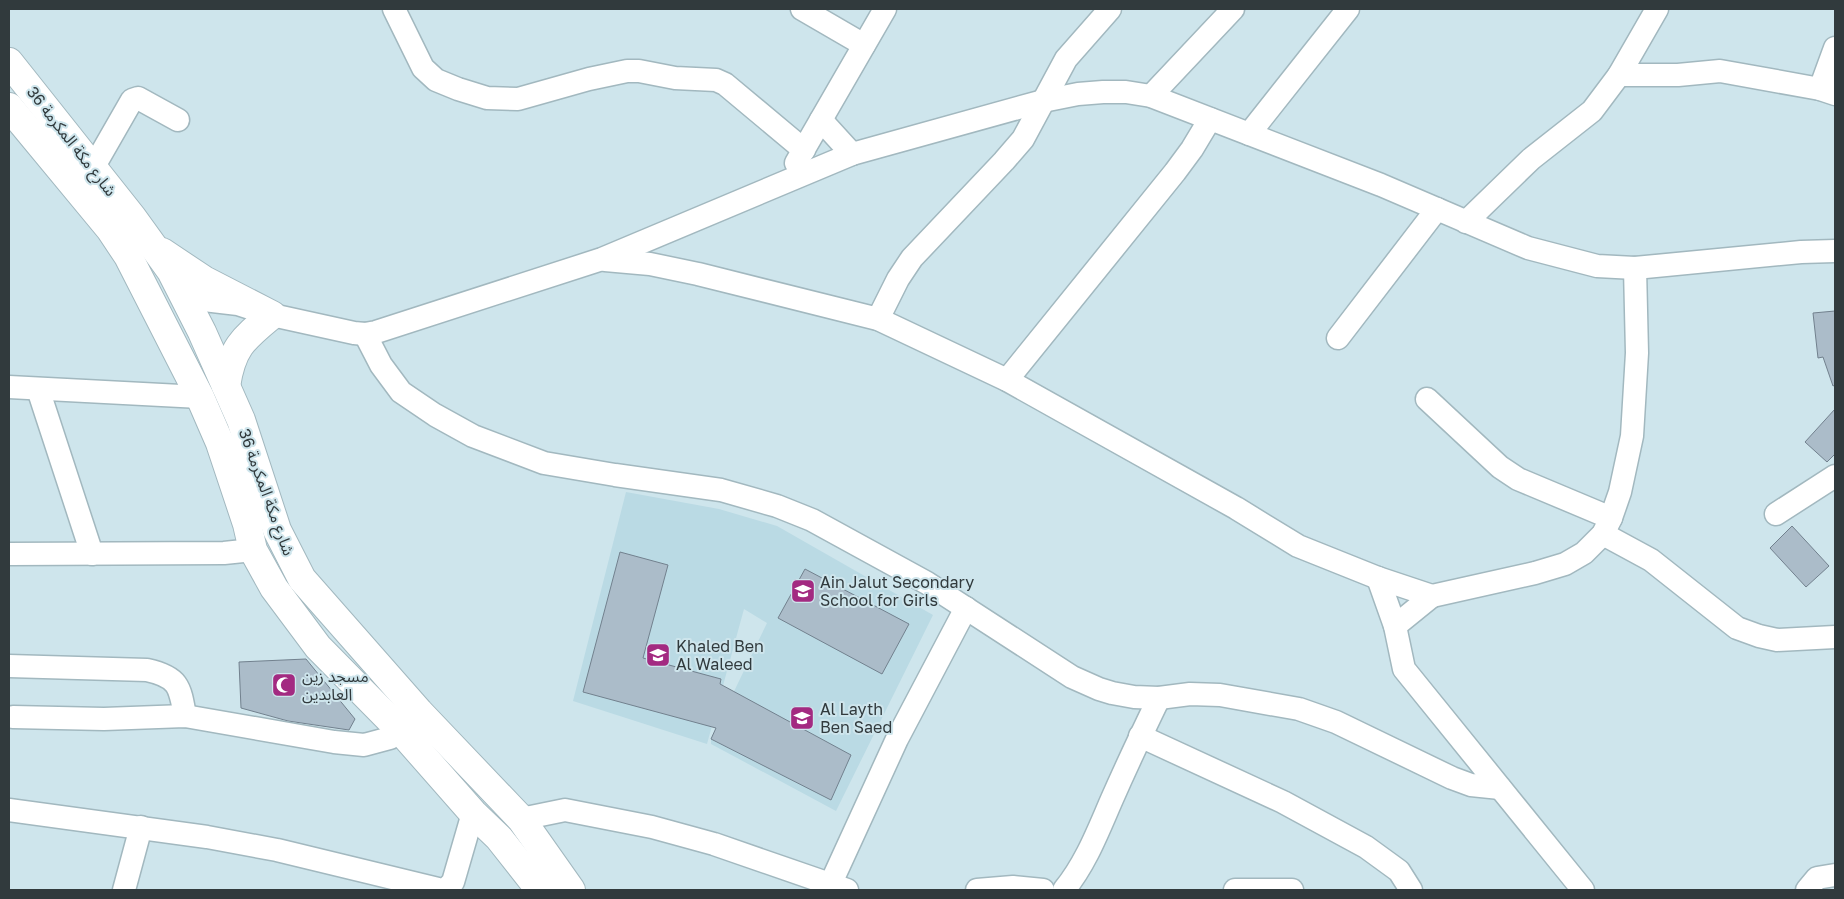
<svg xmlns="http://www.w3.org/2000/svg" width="1844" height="899" font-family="'Golos Text','Noto Sans Arabic',sans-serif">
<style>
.built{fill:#badae4}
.building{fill:#abbcc9;stroke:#72818e}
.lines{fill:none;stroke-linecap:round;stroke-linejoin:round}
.minor-casing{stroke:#a2b8bf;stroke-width:25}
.major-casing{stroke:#a2b8bf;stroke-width:30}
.minor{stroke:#fff;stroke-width:22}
.major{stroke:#fff;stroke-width:28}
.labels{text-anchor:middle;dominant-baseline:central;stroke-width:4;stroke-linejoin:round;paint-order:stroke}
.street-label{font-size:16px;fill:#313a3d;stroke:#cee5ec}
.poi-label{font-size:16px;fill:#313a3d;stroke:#cee5ec;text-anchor:start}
</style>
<rect width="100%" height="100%" fill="#cee5ec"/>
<path class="built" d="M626 492 719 509 777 526 933 615 836 811 711 744V739L767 623 744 609 707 744 573 701Z"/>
<g class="building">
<path d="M1835 311V385L1833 386 1823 357 1818 358 1813 313Z"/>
<path d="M1835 409V454L1827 462 1805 442Z"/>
<path d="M1792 526 1829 566 1806 587 1770 548Z"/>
<path d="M620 552 668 565 643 658 721 679 720 684 851 755 831 800 711 739 716 728 583 692Z"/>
<path d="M805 569 909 624 882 674 778 618Z"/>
<path d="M306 659 355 719 349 730 288 721 241 708 239 662Z"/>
</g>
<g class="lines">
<defs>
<g id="minor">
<path d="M394 9 423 68 436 80 458 89 487 98 518 99 589 79 627 71H639L675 78 716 80 725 84 804 150"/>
<path d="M802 9 864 45"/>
<path d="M1619 75H1678L1720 71 1820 89 1835 94"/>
<path d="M1820 89 1835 48"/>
<path d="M1151 96 1233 9"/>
<path d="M821 120 852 154"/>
<path d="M1249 134 1348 9"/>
<path d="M796 163 885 9"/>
<path d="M93 168 132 100 138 98 178 120"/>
<path d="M1466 222 1531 159 1592 111 1619 75 1657 9"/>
<path d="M605 260 650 264 698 274 878 319 1007 380 1236 508 1298 546 1378 578 1432 596 1535 573 1565 564 1584 553 1603 534 1611 518 1620 492 1632 436 1637 353 1635 268"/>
<path d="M187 302 204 300 238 304 272 315 354 333 365 334 376 332 602 259 852 154 1043 101 1078 94 1103 92H1126L1151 96 1381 185 1528 248 1597 266 1635 268 1801 252 1835 251"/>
<path d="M878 319 898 279 912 258 1004 161 1023 139 1066 59 1110 9"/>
<path d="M365 334 381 365 401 392 435 415 473 436 544 463 615 475 721 490 777 506 812 520 927 583 1072 677 1099 689 1112 693 1134 697 1159 698 1190 694 1220 695 1299 709 1336 722 1452 778 1471 785 1500 788"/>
<path d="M1338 338 1437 209"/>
<path d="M1007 380 1175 172 1192 149 1210 119"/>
<path d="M9 387 200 397"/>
<path d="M38 389 92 554"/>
<path d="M1427 399 1500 467 1518 479 1611 518"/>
<path d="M1776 514 1835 476"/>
<path d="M1603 534 1651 560 1737 628 1759 636 1777 640 1835 637"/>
<path d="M9 554 224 553 253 550"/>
<path d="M1378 578 1395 626 1404 669 1583 890"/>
<path d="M1395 626 1432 596"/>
<path d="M9 666 147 670C179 677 180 687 185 716"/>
<path d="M13 717 104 719 185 716 334 742 364 745 390 738 400 730"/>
<path d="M1140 736 1283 802 1366 847 1399 871 1411 890"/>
<path d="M9 810 207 837 277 850 442 890 447 888 453 882 473 813"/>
<path d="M521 819 565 810 652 827 714 844 847 890"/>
<path d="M831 883 897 739 966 608"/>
<path d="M124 890 141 827"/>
<path d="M977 890 1013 887 1043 890"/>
<path d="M1064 890C1086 863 1098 831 1112 799 1127 765 1143 731 1159 698"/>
<path d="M1235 890H1292"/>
<path d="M1807 890 1817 878 1835 875"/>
</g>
<g id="major">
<path d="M9 62 132 217 171 271 202 332 241 420 277 530 302 579 419 712 521 819 571 890"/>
<path d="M9 107 110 229 128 256 200 397 220 443 247 524 253 550 274 588 318 647 400 730 473 813 499 838 540 890"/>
<path d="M162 252 204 280 272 315C243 339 232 347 226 386"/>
</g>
</defs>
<use href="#minor" class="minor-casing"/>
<use href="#major" class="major-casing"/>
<use href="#minor" class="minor"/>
<use href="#major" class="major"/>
</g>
<defs>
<symbol id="school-square" viewBox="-11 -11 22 22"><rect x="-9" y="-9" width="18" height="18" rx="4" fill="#a32a81" stroke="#cee5ec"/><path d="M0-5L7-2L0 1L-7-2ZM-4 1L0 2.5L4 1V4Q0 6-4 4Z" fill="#fff"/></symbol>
<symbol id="mosque-square" viewBox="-11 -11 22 22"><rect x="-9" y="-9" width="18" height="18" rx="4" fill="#a32a81" stroke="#cee5ec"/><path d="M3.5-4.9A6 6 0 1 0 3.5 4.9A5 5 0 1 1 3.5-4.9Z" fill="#fff"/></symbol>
</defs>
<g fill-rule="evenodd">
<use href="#school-square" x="789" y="577" width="28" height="28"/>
<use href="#school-square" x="644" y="641" width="28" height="28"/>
<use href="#mosque-square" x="270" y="671" width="28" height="28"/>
<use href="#school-square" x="788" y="704" width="28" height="28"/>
</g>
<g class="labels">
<g class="street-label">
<text transform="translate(72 141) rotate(52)">شارع مكة المكرمة 36</text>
<text transform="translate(267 492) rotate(70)">شارع مكة المكرمة 36</text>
</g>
<g class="poi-label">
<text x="820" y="582">Ain Jalut Secondary<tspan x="820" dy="18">School for Girls</tspan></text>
<text x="676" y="646">Khaled Ben<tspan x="676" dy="18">Al Waleed</tspan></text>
<text x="302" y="676">مسجد زين<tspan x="302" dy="18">العابدين</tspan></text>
<text x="820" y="709">Al Layth<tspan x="820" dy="18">Ben Saed</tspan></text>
</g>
</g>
<rect width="1844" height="899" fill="none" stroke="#313a3d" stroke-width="20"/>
</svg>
